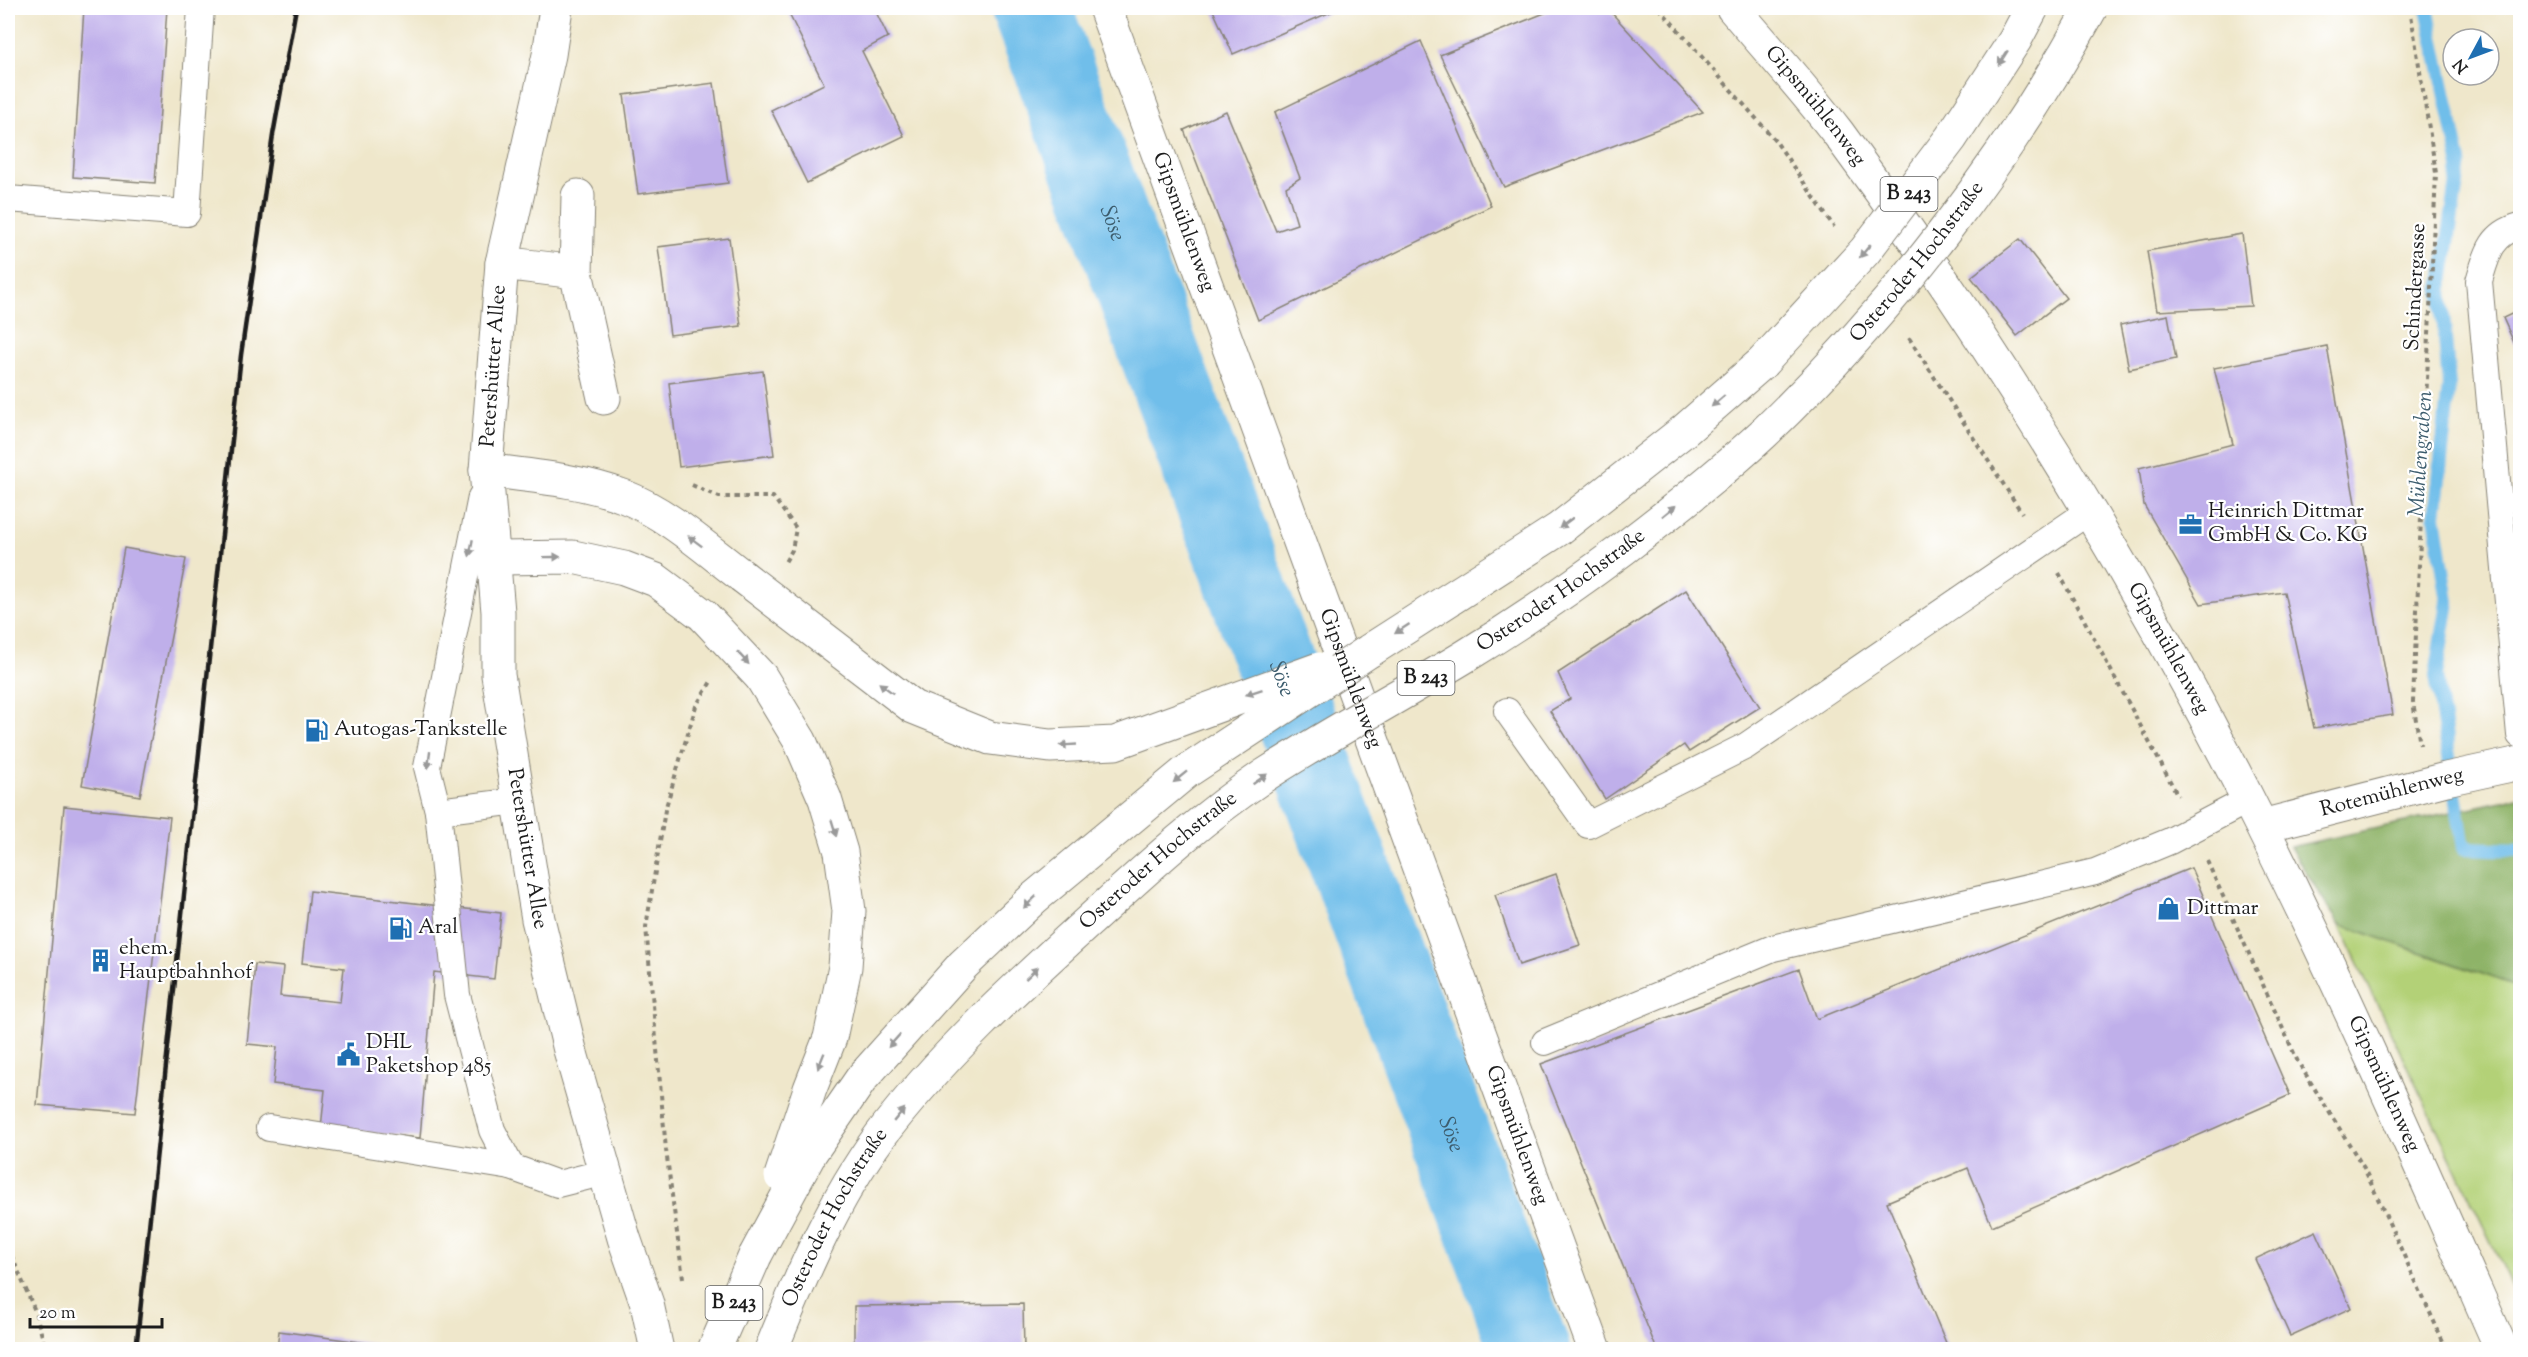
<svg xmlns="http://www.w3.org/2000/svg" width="2528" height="1357" font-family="'Sorts Mill Goudy',serif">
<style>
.green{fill:#b3d177;stroke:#68764a;stroke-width:1.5}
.forest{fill:#8eb368;stroke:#556842;stroke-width:1.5}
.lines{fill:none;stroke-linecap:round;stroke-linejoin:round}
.stream{stroke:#6fbeea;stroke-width:14}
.river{stroke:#6fbeea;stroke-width:80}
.building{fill:#bfafea}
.lane-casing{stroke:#868274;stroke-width:28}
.street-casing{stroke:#868274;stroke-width:35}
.secondary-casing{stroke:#868274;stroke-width:35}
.highway-casing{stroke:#868274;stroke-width:35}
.path{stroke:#868274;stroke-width:4;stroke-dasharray:4.5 4.5;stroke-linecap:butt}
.lane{stroke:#fff;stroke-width:26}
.street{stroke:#fff;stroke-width:33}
.secondary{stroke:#fff;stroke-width:33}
.highway{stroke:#fff;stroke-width:33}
.rail{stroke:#1c1c1c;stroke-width:4.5}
.highway-bridge-casing{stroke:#868274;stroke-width:35;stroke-linecap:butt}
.highway-bridge{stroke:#fff;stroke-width:33}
.oneway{fill:#999}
.labels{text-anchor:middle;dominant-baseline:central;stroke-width:4.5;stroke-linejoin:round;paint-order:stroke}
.shield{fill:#fff;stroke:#606060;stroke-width:1.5}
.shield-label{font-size:20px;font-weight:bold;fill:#1c1c1c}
.street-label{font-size:21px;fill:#1c1c1c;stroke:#fff}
.poi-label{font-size:21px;fill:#1c1c1c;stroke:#fff;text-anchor:start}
.water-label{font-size:22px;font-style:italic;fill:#3d5d6e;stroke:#fff}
</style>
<rect width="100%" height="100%" fill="#fff"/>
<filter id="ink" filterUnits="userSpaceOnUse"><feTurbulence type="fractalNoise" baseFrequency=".0167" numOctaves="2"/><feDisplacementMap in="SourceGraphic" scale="12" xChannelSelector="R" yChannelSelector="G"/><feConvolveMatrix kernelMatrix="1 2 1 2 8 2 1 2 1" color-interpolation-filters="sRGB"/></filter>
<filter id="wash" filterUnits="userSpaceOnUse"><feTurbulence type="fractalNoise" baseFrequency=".008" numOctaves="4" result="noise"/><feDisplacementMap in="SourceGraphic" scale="24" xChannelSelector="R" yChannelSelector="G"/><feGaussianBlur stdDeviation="1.35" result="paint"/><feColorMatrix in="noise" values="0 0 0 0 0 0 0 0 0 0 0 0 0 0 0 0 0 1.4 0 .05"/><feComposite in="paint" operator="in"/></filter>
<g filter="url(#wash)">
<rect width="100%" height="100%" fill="#efe7cb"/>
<path class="green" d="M2339 924 2520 987V1303Z"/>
<path class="forest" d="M2520 797V987L2339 924 2290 847Z"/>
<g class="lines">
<path class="stream" d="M2427 8 2460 162 2441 289 2449 386 2435 516 2448 602 2436 676 2464 848 2520 850"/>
<path class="river" id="s1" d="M1031 8 1530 1350"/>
</g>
<g id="blocks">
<g class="building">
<path d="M84 8H167L155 183 73 177Z"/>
<path d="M786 8H874L888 37 862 51 904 136 807 183 771 110 824 84Z"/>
<path d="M1212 8H1340L1233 54Z"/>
<path d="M1557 8H1607L1703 112 1504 187 1440 55Z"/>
<path d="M1421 41 1491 206 1258 320 1184 130 1226 111 1276 231 1297 224 1286 187 1300 178 1275 112Z"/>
<path d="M714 83 728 183 638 194 624 95Z"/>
<path d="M2242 234 2251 306 2157 311 2147 251Z"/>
<path d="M729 238 741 326 670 335 658 247Z"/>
<path d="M2020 239 2066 298 2017 336 1971 277Z"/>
<path d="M2520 310V356L2503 318Z"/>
<path d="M2168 315 2176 359 2129 369 2120 325Z"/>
<path d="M2327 346 2393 715 2314 728 2284 592 2201 604 2144 505 2139 468 2233 444 2214 368Z"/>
<path d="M763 371 774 455 679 467 669 383Z"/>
<path d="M124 548 186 559 140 796 82 785Z"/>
<path d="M1686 590 1760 707 1689 752 1684 745 1605 799 1550 711 1570 699 1558 673Z"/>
<path d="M64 806 170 817 135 1113 37 1105Z"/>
<path d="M2191 868 2290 1095 1992 1226 1968 1168 1887 1202 1949 1350H1657L1541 1064 1799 969 1817 1019Z"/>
<path d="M1556 874 1580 945 1519 965 1495 895Z"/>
<path d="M310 891 501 913 494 979 434 972 420 1138 321 1128 325 1090 273 1084 277 1047 247 1044 255 964 283 967 280 996 340 1002 344 968 302 963Z"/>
<path d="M2316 1231 2351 1308 2290 1336 2255 1259Z"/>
<path d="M1023 1304 1024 1350H854V1306Z"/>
<path d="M279 1331 404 1348V1350H277Z"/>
<path d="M233 1343 268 1348 267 1350H232Z"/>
</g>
</g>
</g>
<g filter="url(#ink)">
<use href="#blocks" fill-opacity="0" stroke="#868274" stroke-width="1.5"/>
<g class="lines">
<defs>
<g id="lane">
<path d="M8 199 187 213 201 8"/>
<path d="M2520 226C2491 234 2487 254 2479 281L2520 735"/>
<path d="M1507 711 1588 825 1746 746 2088 512"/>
<path d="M438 811 427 767 481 497"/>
<path d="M1545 1042 1773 948 2095 872 2170 841 2248 800"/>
<path d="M269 1128 511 1167 558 1184 606 1172"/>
<path d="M511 1167 492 1130 457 995 438 811 518 801"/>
</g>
<g id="street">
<path id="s2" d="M1105 8 1595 1350"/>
<path id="s3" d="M1733 8C1768 49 1805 90 1838 133 1998 349 2141 585 2261 825 2347 997 2424 1174 2502 1350"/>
<path d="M578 196 576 272 604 398"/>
<path d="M502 263 576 272"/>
<path id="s4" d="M2262 826 2446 779 2520 763"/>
</g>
<g id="secondary">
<path id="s5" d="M556 8 549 55 502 263 486 470 498 612V675L538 919 570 1050 624 1238 647 1304 657 1350"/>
</g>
<g id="highway">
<path d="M486 470C530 476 581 480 623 496 667 513 705 548 742 576"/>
<path d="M493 558 573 557 624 568 656 580 703 615"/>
<path d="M1369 651 1559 529 1685 430 1762 363"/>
<path d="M714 1350 755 1256"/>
</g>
</defs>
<use href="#lane" class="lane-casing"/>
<use href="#street" class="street-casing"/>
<use href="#secondary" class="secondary-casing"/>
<use href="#highway" class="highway-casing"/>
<g class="path">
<path d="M1659 8 1775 140 1834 227"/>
<path d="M2410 8 2436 173 2413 702 2420 745"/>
<path d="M1909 338 2022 513"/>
<path d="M692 485 719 497H773L796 528 792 550 785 562"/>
<path d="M2059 573 2178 796"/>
<path d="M2207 861 2298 1062 2364 1168 2447 1350"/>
<path d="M8 1247 35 1311 46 1350"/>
<path d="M683 1278 666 1150 646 927 665 810 696 706 712 680"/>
</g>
<use href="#lane" class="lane"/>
<use href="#street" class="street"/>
<use href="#secondary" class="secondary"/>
<use href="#highway" class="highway"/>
<path class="rail" d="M136 1350 241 355 273 135 296 8"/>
<defs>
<g id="highway-bridge">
<path d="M1762 363 1865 251 1951 138 2015 40 2032 8"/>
<path d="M742 576 913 707 990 738 1050 746 1115 743 1319 669"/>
<path d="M703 615 761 677 800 741 825 799 841 852 849 911 845 967 830 1038 810 1089 781 1176"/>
<path d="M755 1256 811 1152 862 1078 963 965 1034 898 1186 772 1369 651"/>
<path id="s6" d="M771 1350C801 1276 833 1200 880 1136 940 1057 1014 989 1088 922 1145 870 1201 818 1265 775 1330 733 1398 697 1464 657 1518 624 1571 588 1623 549 1669 514 1722 472 1764 433 1893 309 2005 164 2091 8"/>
</g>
</defs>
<use href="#highway-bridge" class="highway-bridge-casing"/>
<use href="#highway-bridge" class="highway-bridge"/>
</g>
<defs><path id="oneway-solid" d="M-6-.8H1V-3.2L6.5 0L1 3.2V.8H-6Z" transform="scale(1.5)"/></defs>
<g class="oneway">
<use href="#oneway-solid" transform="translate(2003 58) rotate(123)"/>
<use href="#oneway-solid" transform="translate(1865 251) rotate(130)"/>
<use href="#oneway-solid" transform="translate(1718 401) rotate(139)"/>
<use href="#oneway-solid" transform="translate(1669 511) rotate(-39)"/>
<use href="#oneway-solid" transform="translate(1566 523) rotate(142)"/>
<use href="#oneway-solid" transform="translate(695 541) rotate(-143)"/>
<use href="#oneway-solid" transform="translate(471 548) rotate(101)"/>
<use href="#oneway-solid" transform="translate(552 557) rotate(-1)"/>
<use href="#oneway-solid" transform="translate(1402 629) rotate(147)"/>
<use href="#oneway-solid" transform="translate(743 658) rotate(47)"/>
<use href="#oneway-solid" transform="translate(886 688) rotate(-143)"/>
<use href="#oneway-solid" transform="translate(1254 692) rotate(161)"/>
<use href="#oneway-solid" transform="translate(1068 745) rotate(177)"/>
<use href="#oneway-solid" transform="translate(429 760) rotate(97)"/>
<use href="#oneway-solid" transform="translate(1180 777) rotate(141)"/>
<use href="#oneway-solid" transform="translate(1260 779) rotate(-35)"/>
<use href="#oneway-solid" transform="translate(834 828) rotate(73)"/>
<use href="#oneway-solid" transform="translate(1030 902) rotate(137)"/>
<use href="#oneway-solid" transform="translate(1032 973) rotate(-43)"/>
<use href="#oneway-solid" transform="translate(894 1041) rotate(132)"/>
<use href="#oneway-solid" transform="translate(821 1061) rotate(112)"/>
<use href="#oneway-solid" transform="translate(899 1115) rotate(-50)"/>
</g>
</g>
<defs>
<symbol id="office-bare" viewBox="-9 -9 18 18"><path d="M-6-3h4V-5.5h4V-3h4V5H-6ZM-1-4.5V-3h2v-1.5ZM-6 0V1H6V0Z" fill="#1f6fb2" stroke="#fff" stroke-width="2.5" paint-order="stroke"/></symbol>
<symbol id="fuel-bare" viewBox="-9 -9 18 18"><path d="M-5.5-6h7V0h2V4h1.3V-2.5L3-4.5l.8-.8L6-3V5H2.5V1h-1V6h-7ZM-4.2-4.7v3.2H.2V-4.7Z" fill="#1f6fb2" stroke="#fff" stroke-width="2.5" paint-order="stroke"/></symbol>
<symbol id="shop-bare" viewBox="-9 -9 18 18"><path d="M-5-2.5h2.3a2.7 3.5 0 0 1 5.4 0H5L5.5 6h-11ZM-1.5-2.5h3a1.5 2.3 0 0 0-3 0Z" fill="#1f6fb2" stroke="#fff" stroke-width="2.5" paint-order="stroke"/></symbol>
<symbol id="building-bare" viewBox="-9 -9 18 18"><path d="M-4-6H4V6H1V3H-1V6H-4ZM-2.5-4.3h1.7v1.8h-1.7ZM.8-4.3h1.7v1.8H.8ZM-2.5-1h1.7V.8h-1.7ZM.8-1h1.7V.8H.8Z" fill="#1f6fb2" stroke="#fff" stroke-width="2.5" paint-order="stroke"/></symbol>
<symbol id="civic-bare" viewBox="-9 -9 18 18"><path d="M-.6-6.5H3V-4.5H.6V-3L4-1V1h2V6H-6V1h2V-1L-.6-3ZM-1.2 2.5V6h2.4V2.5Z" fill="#1f6fb2" stroke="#fff" stroke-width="2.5" paint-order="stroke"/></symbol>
</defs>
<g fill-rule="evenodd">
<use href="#office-bare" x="2174" y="508" width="33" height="33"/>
<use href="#fuel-bare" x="300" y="714" width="33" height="33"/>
<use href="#shop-bare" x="2152" y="892" width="33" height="33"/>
<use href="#fuel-bare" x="384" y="912" width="33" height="33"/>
<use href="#building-bare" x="84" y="944" width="33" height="33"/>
<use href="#civic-bare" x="332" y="1038" width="33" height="33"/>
</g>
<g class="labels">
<g class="shield">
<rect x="1880.5" y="177" width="57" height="34" rx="4.5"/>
<rect x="1397.5" y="661" width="57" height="34" rx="4.5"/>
<rect x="705.5" y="1286" width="57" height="34" rx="4.5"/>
</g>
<g class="shield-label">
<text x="1909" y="194">B 243</text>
<text x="1426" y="678">B 243</text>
<text x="734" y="1303">B 243</text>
</g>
<g class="street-label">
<text stroke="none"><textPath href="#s3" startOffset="128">Gipsmühlenweg</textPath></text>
<text stroke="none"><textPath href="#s2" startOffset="228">Gipsmühlenweg</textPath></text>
<text stroke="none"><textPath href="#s6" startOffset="1606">Osteroder Hochstraße</textPath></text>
<text transform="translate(2416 287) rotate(-87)">Schindergasse</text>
<text transform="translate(494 366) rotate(-86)">Petershütter Allee</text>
<text stroke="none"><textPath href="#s6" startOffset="1119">Osteroder Hochstraße</textPath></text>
<text stroke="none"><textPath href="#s3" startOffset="776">Gipsmühlenweg</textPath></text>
<text stroke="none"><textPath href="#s2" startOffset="714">Gipsmühlenweg</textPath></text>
<text stroke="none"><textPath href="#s4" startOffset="134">Rotemühlenweg</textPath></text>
<text stroke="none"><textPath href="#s5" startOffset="850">Petershütter Allee</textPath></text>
<text stroke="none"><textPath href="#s6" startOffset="633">Osteroder Hochstraße</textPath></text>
<text stroke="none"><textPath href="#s3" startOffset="1262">Gipsmühlenweg</textPath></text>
<text stroke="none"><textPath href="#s2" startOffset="1200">Gipsmühlenweg</textPath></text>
<text stroke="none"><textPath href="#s6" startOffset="147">Osteroder Hochstraße</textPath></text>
</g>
<g class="poi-label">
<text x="2208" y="512">Heinrich Dittmar<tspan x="2208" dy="24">GmbH &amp; Co. KG</tspan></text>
<text x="334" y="730">Autogas-Tankstelle</text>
<text x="2187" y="909">Dittmar</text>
<text x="418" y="928">Aral</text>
<text x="119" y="949">ehem.<tspan x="119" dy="24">Hauptbahnhof</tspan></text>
<text x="366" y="1043">DHL<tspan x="366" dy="24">Paketshop 485</tspan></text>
</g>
<g class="water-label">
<text stroke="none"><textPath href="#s1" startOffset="230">Söse</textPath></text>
<text transform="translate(2422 454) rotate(-86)">Mühlengraben</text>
<text stroke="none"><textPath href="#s1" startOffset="716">Söse</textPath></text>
<text stroke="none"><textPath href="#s1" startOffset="1202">Söse</textPath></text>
</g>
</g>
<rect width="2528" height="1357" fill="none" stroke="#fff" stroke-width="30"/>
<g transform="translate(2471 57) rotate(229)"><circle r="28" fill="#ffffff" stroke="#a4a4a4" stroke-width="1.5"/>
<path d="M0-4.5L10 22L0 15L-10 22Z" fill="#1f6fb2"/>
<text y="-9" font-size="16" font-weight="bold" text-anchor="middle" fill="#1c1c1c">N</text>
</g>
<path d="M30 1318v9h132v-9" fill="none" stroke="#1c1c1c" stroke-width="3"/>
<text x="39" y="1318" font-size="18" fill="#1c1c1c" stroke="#ffffff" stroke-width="4.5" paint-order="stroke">20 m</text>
</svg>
